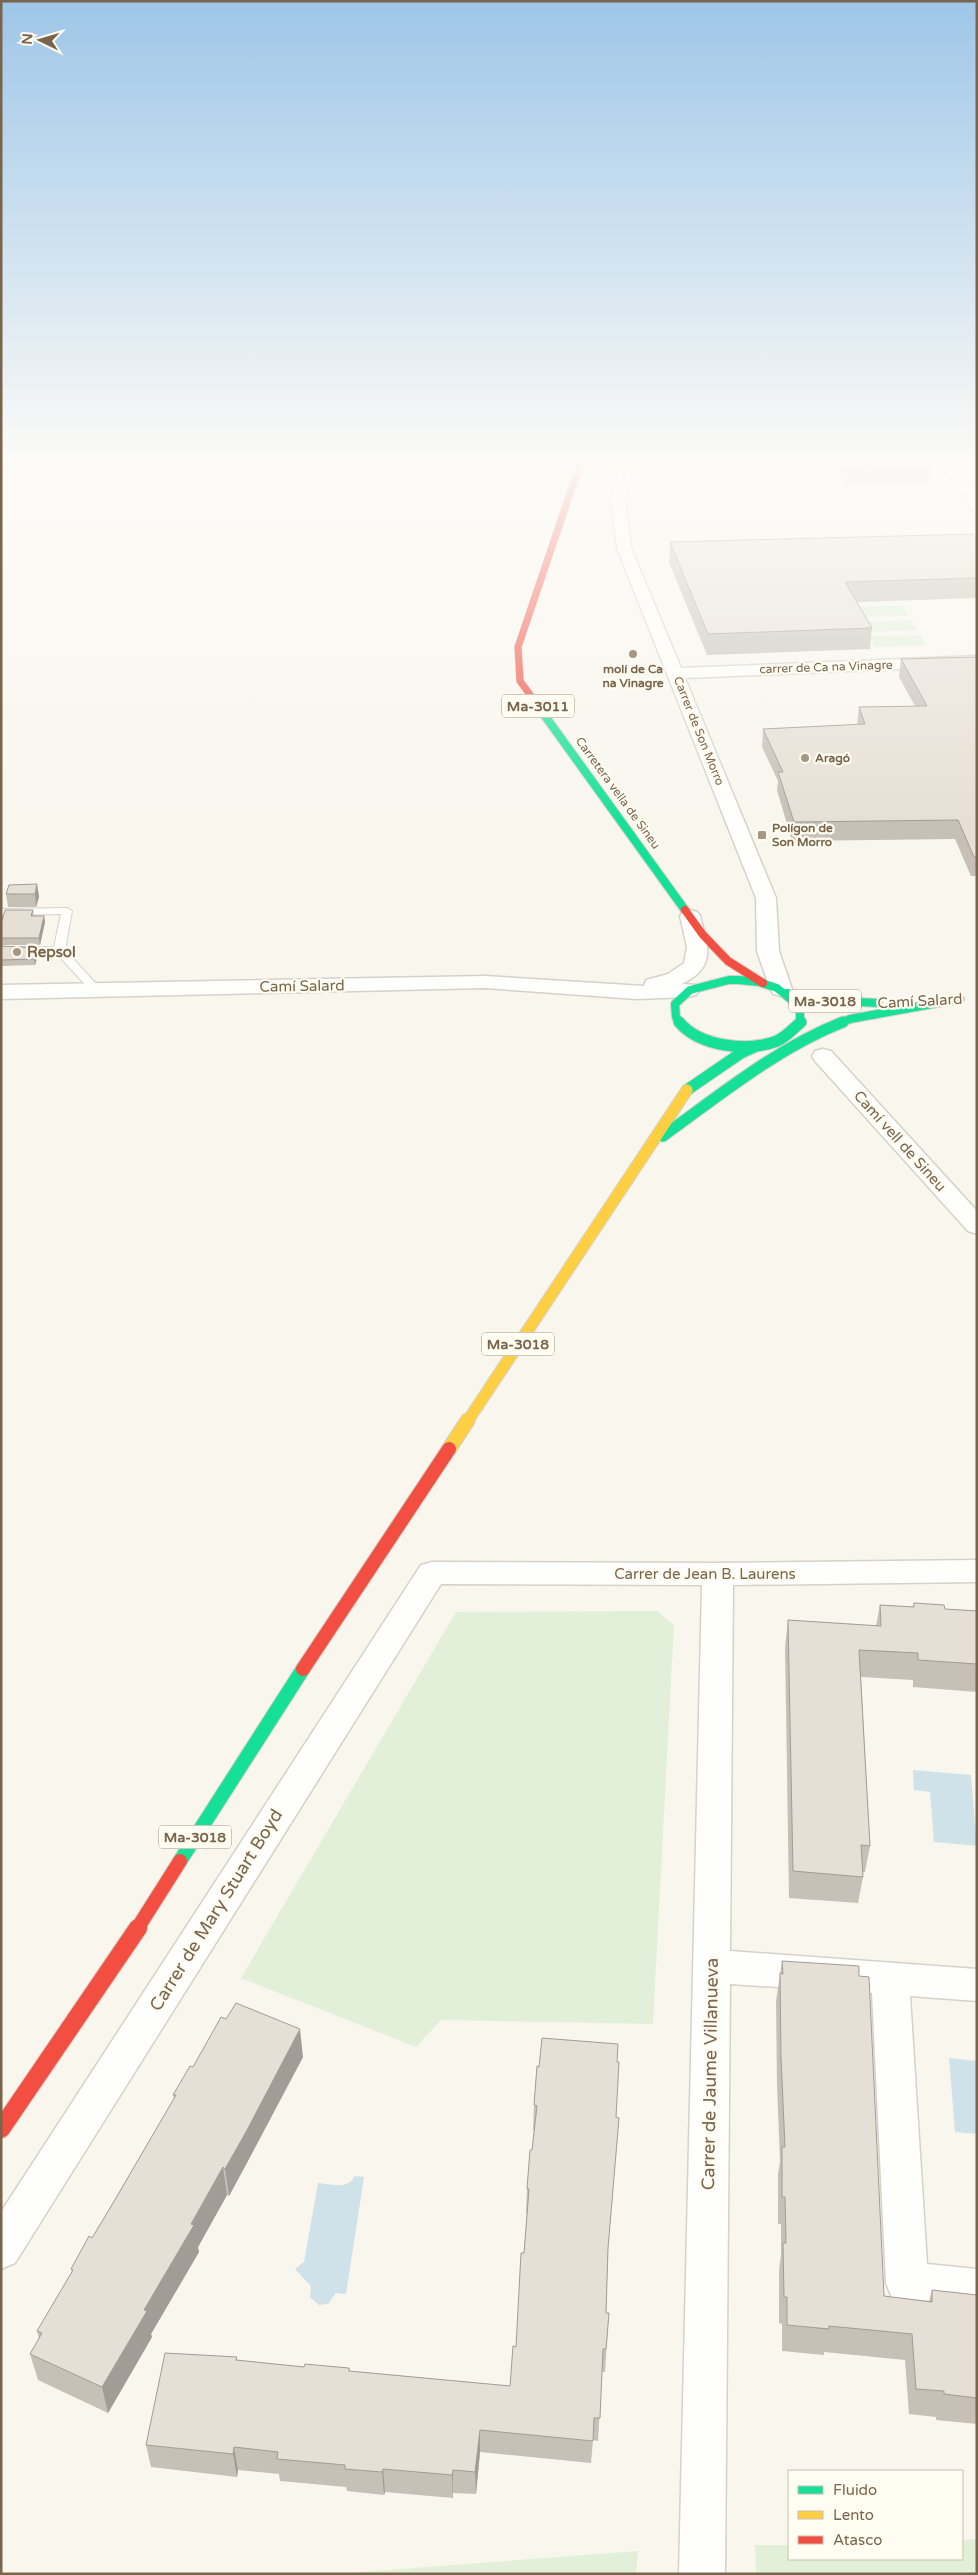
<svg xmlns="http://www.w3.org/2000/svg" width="978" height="2575" font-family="'Varela Round',sans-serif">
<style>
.green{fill:#e2f0d9}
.water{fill:#d0e2e9}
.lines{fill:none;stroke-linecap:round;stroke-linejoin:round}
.stream{stroke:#d0e2e9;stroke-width:5}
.lane-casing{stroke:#d6d2c9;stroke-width:2}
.street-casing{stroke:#d6d2c9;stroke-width:3}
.fast-far3-casing{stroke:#d7d1c7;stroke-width:8}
.fast-far2-casing{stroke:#d7d1c7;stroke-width:10}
.fast-far1-casing{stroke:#d7d1c7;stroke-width:13}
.fast-casing{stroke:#d7d1c7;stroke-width:16}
.slow-far2-casing{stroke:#d7d1c7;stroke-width:8}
.slow-far1-casing{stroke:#d7d1c7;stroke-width:13}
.slow-casing{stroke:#d7d1c7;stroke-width:16}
.jam-far3-casing{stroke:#d7d1c7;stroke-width:8}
.jam-far2-casing{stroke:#d7d1c7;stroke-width:10}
.jam-far1-casing{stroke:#d7d1c7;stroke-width:16}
.jam-casing{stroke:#d7d1c7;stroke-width:20}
.lane{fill:#fefefc;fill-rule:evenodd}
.street{fill:#fefefc;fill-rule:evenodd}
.fast-far3{stroke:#16e098;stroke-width:7}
.fast-far2{stroke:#16e098;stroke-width:8}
.fast-far1{stroke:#16e098;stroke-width:11}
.fast{stroke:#16e098;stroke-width:14}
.slow-far2{stroke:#ffcf43;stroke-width:7}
.slow-far1{stroke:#ffcf43;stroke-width:11}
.slow{stroke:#ffcf43;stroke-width:14}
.jam-far3{stroke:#f24e42;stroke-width:7}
.jam-far2{stroke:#f24e42;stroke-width:8}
.jam-far1{stroke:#f24e42;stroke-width:14}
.jam{stroke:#f24e42;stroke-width:18}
.wall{fill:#c6c0b7}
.shaded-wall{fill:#a19c95}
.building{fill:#e6dfd5;stroke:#a19c95}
.poi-dot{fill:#a69785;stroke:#fffcf1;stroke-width:2}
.labels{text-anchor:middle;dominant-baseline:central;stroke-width:4.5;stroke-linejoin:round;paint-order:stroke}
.far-street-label{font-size:12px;fill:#79644c;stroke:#fffcf1}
.far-poi-label{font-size:12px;font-weight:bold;fill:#79644c;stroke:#fffcf1;text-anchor:start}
.shield{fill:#fffcf1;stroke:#a1927e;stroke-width:1}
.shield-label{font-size:14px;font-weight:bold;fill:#79644c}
.poi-label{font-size:15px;font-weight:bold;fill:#79644c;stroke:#fffcf1;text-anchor:start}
.street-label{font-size:15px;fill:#79644c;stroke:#fffcf1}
.near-street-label{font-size:18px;fill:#79644c;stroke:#fffcf1}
</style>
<rect width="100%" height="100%" fill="#f9f6ee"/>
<g class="green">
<path d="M903 606 908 616 856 617 851 607Z"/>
<path d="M911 620 917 630 865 632 859 622Z"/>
<path d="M920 635 926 645 875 647 869 636Z"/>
<path d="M657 1611 674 1625 653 2024 441 2020 416 2047 241 1978 456 1612Z"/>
<path d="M977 2539V2574H756L755 2545H789V2559H962V2540Z"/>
<path d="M638 2551 636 2574H334Z"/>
</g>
<g class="water">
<path d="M913 1770 971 1775 977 1846 934 1842 930 1792 914 1790Z"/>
<path d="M949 2058 977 2061V2134L955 2132Z"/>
<path d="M354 2176 364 2177 346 2294 336 2293 328 2304 319 2305 310 2297 311 2286 295 2269 304 2262 318 2183C329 2184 350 2190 354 2176Z"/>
</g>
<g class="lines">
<path class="stream" d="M1 471 26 464"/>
<defs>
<path id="lane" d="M67 908 72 911 65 950 100 988V992H92L56 953H1V947H54L61 914 1 915V909Z"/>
<g id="street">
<path d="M620 464H634L625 499 631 548 681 668 977 656V666L685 678 776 898 779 951 792 989 789 994 781 996 773 994 770 989 757 951 756 898 617 548 611 499Z"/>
<path d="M943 464H957L977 495V511L972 510Z"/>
<path d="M690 910 697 912 700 916C708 946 717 967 682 984L696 985 699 990 696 995 688 997 637 999 485 988 1 999V985L485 976 644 986 646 980 668 974 684 963 687 947 680 916 683 912Z"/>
<path d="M823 1049 831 1051 977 1211V1234L968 1231 815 1061 812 1056 815 1051Z"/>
<path d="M977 1560V1582L733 1585 730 1951 977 1969V2001L910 1996 927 2264 977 2269V2311L907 2304 892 2298 886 2283 872 1993 730 1984 725 2574H679L702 1585 441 1584 15 2263 1 2269V2212L421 1565 432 1562 718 1563Z"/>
</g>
<path id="fast-far3" d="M539 707 541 710"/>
<g id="fast-far2">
<path d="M540 709 685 910"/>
<path d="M787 993 818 1000 878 1003"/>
<path d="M680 1023 676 1017 675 1004 690 990 729 980H739L759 982 777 988 800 1007V1023"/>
<path d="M840 1023 850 1019 960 999"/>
</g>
<g id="fast-far1">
<path d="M679 1022C700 1047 748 1052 777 1041 786 1037 794 1028 801 1022"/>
<path d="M687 1090 741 1053 756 1046"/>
<path d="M663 1136C720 1095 777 1048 843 1022"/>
</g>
<path id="fast" d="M180 1861 303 1669"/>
<path id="slow-far2" d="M622 464 624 468"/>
<path id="slow-far1" d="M467 1422 687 1090"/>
<path id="slow" d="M449 1449 468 1420"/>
<path id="jam-far3" d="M539 707 520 681 518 647 580 464"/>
<path id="jam-far2" d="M685 910 703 935 728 961 763 983"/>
<g id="jam-far1">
<path d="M303 1669 449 1449"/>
<path d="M137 1929 180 1861"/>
</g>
<path id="jam" d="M1 2129 138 1928"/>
</defs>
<use href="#lane" class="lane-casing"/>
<use href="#street" class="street-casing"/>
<use href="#fast-far3" class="fast-far3-casing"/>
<use href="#fast-far2" class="fast-far2-casing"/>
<use href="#fast-far1" class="fast-far1-casing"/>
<use href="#fast" class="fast-casing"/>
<use href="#slow-far2" class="slow-far2-casing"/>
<use href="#slow-far1" class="slow-far1-casing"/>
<use href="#slow" class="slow-casing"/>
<use href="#jam-far3" class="jam-far3-casing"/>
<use href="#jam-far2" class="jam-far2-casing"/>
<use href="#jam-far1" class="jam-far1-casing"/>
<use href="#jam" class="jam-casing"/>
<use href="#lane" class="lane"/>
<use href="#street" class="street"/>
<use href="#fast-far3" class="fast-far3"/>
<use href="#fast-far2" class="fast-far2"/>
<use href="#fast-far1" class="fast-far1"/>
<use href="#fast" class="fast"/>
<use href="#slow-far2" class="slow-far2"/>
<use href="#slow-far1" class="slow-far1"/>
<use href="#slow" class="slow"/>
<use href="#jam-far3" class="jam-far3"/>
<use href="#jam-far2" class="jam-far2"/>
<use href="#jam-far1" class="jam-far1"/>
<use href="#jam" class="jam"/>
</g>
<g class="wall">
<path d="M700 464H740L739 470H702Z"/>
<path d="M835 464H929L931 466 929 482 845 484Z"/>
<path d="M977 539V598L857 602 872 628 870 649 707 655 669 562 670 542Z"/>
<path d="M977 657V876H971L955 839 792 841 777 790 778 781 762 747 763 729 857 725 859 707 915 706 899 677 901 659Z"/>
<path d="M37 884 39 897 36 907H8L6 894Z"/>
<path d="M33 910 34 916H44L45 922 40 945H1V924Z"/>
<path d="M1 946 38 955 35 965 1 966Z"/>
<path d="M914 1603 945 1609 977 1611V1692L913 1687V1680L861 1677 870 1846 865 1872H862L863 1877 858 1903 789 1898 785 1647 788 1620 876 1626 880 1605 913 1607Z"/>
<path d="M782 1961 884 2296 929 2301 932 2290 977 2295V2424L936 2420V2417L909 2414 905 2360 824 2352V2355L782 2351V2324L779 2323V2270L781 2255V2224H778V2174L780 2161 777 2085 776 2001Z"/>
<path d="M303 2057 249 2159 229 2196 227 2195 198 2247 199 2252 151 2334 152 2337 108 2413 38 2380 30 2354 39 2339 37 2331 72 2272 71 2269 92 2238 174 2099 173 2095 193 2067Z"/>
<path d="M537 2066 608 2253 606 2313H609L605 2372H602L598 2441 593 2440 591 2463 480 2452 476 2494 453 2493V2498L385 2492 384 2495 347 2491 346 2487 280 2481 279 2474 238 2470 237 2477 151 2467 146 2445 237 2360 304 2367 349 2368 350 2371 510 2386 516 2347 527 2213H526L527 2189 532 2150 534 2130H533L534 2105Z"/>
</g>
<g class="shaded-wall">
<path d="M37 884 39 897 36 907 35 894Z"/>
<path d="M44 916 45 922 40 945 39 938Z"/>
<path d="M37 948 38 955 35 965 34 959Z"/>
<path d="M300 2029 303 2057 249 2159 229 2196 225 2169Z"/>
<path d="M223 2167 227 2195 198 2247 199 2252 151 2334 152 2337 108 2413 102 2387Z"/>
<path d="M480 2430V2452L476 2494 475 2472Z"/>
<path d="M234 2447 238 2470 237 2477 233 2454Z"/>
<path d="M383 2469 385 2492 384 2495 382 2472Z"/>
<path d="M453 2470V2498L452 2475Z"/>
</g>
<g class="building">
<path d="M845 464H929L931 466 847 468Z"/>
<path d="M973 534 977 539V578L845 582 872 628 708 634 670 542Z"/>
<path d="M977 657V857H974L958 820 794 822 778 772H783L763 729 865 724 859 707 927 706 901 659Z"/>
<path d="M37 884 35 894H6L9 885Z"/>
<path d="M5 910H33L31 916H44L39 938H1V924Z"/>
<path d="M1 946 37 948 34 959 1 960Z"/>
<path d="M914 1603 944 1605 945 1609 977 1611V1664L918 1660V1653L859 1650 870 1846 861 1845 863 1877 793 1871 788 1620 881 1626 880 1605 914 1607Z"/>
<path d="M782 1961 859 1966V1976L869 1977 884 2296 932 2302V2290L977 2295V2398L944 2394V2391L916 2389 912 2334 829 2326V2329L787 2325V2297H784L783 2243H786L785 2197H782V2147H785L781 2057 780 1973 783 1974Z"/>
<path d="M236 2003 300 2029 246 2132 225 2169 223 2167 191 2224 194 2225 144 2310 147 2311 102 2387 30 2354 42 2333 37 2331 73 2270 71 2269 89 2236 92 2238 116 2198 176 2095H173L190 2066 193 2067 221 2017 226 2019Z"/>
<path d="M542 2038 618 2044 617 2062H619L616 2117 619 2118 608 2248 606 2313H609L606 2349H603L600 2418H594L593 2441 480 2430 475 2472 453 2470 452 2475 383 2469 382 2472 345 2469V2465L277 2459 278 2452 234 2447 233 2454 146 2445 165 2353 237 2357 236 2360 304 2367 305 2364 349 2368V2371L510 2386 513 2346 516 2347 521 2253H524L529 2189H527L530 2150H532L537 2106 534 2105 537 2066 539 2067Z"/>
</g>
<linearGradient id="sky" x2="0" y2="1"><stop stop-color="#9ec6e8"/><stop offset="0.56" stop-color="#fcfbf7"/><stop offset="1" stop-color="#fcfbf7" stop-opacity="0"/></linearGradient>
<rect width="978" height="824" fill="url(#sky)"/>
<g class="poi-dot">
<circle cx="633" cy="654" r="5"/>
<circle cx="805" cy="758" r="5"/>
<rect x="757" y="830" width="10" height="10" rx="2.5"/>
<circle cx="17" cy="952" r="5"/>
</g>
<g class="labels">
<g class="far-street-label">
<text transform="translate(826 667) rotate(-2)">carrer de Ca na Vinagre</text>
<text transform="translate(699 731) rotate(68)">Carrer de Son Morro</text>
<text transform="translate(618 793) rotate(54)">Carretera vella de Sineu</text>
</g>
<g class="far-poi-label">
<text x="633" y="669" text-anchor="middle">molí de Ca<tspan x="633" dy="14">na Vinagre</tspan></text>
<text x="815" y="758">Aragó</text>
<text x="772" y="828">Polígon de<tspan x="772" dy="14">Son Morro</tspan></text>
</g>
<g class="shield">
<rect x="502" y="694.5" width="72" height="23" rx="4"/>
<rect x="789" y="989.5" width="72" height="23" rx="4"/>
<rect x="482" y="1332.5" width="72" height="23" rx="4"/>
<rect x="159" y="1825.5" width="72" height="23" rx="4"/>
</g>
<g class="shield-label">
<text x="538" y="706">Ma-3011</text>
<text x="825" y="1001">Ma-3018</text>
<text x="518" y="1344">Ma-3018</text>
<text x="195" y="1837">Ma-3018</text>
</g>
<g class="poi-label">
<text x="27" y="952">Repsol</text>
</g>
<g class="street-label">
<text transform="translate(302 986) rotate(-1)">Camí Salard</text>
<text transform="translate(920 1001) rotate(-3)">Camí Salard</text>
<text transform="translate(900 1141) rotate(48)">Camí vell de Sineu</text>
<text x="705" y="1574">Carrer de Jean B. Laurens</text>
</g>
<g class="near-street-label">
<text transform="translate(216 1910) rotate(-58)">Carrer de Mary Stuart Boyd</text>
<text transform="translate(710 2074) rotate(-89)">Carrer de Jaume Villanueva</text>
</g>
</g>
<rect width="978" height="2575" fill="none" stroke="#79644c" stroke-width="5"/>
<rect x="788" y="2470" width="175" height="90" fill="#fffcf1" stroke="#c9bfaf"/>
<rect x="798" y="2486" width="25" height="8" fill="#16e098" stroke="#c9bfaf"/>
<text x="833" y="2495" font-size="15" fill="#79644c">Fluido</text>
<rect x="798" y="2511" width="25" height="8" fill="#ffcf43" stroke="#c9bfaf"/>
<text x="833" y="2520" font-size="15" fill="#79644c">Lento</text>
<rect x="798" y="2536" width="25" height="8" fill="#f24e42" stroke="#c9bfaf"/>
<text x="833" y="2545" font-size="15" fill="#79644c">Atasco</text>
<g transform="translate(40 40) rotate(275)" stroke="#fffcf1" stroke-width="4" paint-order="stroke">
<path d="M0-4L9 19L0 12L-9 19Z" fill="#79644c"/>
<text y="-8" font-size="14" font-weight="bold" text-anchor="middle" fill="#79644c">N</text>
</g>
</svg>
